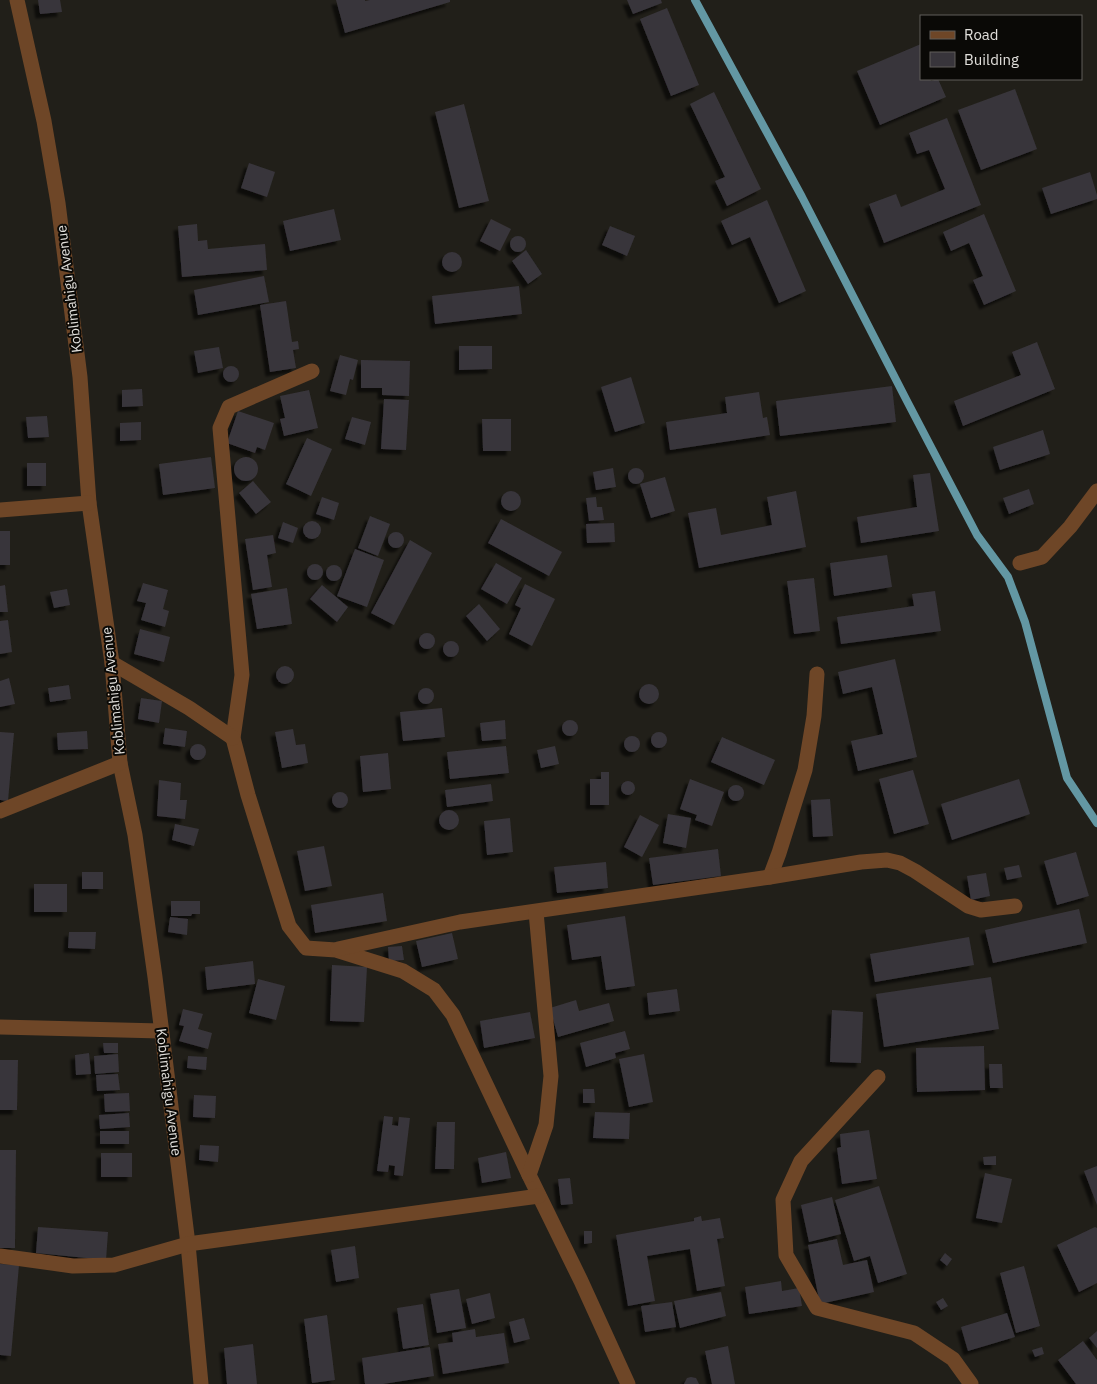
<svg xmlns="http://www.w3.org/2000/svg" width="1097" height="1384" font-family="'IBM Plex Sans',sans-serif">
<style>
.lines{fill:none;stroke-linecap:round;stroke-linejoin:round}
.stream{stroke:#6397a3;stroke-width:8}
.building{fill:#38353b;filter:url(#shadow)}
.street{stroke:#6e4627;stroke-width:15}
.labels{text-anchor:middle;dominant-baseline:central;stroke-width:4;stroke-linejoin:round;paint-order:stroke}
.street-label{font-size:14px;fill:#e0deda;stroke:#0a0906}
</style>
<defs>
<filter id="shadow"><feDropShadow dx="-4.5" dy="4.5" stdDeviation="1" flood-color="#0009"/></filter>
</defs>
<rect width="100%" height="100%" fill="#211f19"/>
<g class="lines">
<path class="stream" d="M695 0 802 197 908 403 977 535 1008 577 1025 622 1067 778 1097 823"/>
</g>
<g class="building">
<path d="M38 0H60L62 12 40 14Z"/>
<path d="M336 0H365V1L370 0H450V2L345 33Z"/>
<path d="M627 0H661L662 3 633 14Z"/>
<path d="M667 8 699 85 671 96 640 19Z"/>
<path d="M921 44V79H930L931 81 938 79 946 97 880 125 857 71Z"/>
<path d="M1015 89 1037 149 981 170 958 110Z"/>
<path d="M714 92 761 189 727 206 715 181 725 177 690 104Z"/>
<path d="M464 104 489 201 459 208 435 112Z"/>
<path d="M947 118 981 205 884 243 869 204 896 194 901 207 945 189 929 150 917 154 909 133Z"/>
<path d="M249 163 275 172 267 197 241 188Z"/>
<path d="M1090 172 1097 195V199L1051 214 1042 188Z"/>
<path d="M767 200 806 291 779 303 750 237 732 245 721 221Z"/>
<path d="M334 209 341 240 290 251 283 221Z"/>
<path d="M984 214 1016 291 984 305 973 280 983 276 969 243 951 251 943 232Z"/>
<path d="M491 219 511 229 500 251 480 241Z"/>
<path d="M197 224 198 241 207 240 208 249 265 244 267 270 182 277 178 226Z"/>
<path d="M610 226 635 236 627 256 602 245Z"/>
<circle cx="518" cy="244" r="8"/>
<path d="M526 250 542 274 528 284 512 261Z"/>
<circle cx="452" cy="262" r="10"/>
<path d="M264 276 269 302 198 315 194 290Z"/>
<path d="M519 286 522 314 435 324 432 296Z"/>
<path d="M286 301 292 342 298 341 299 349 293 350 296 368 270 372 260 305Z"/>
<path d="M1037 342 1055 389 963 426 954 401 1021 375 1012 352Z"/>
<path d="M459 346H492V369L459 370Z"/>
<path d="M219 347 223 368 198 373 194 351Z"/>
<path d="M340 355 358 360 353 380 350 379 346 395 330 391Z"/>
<path d="M361 360 410 361 409 396 382 395V388H361Z"/>
<circle cx="231" cy="374" r="8"/>
<path d="M631 377 645 423 615 432 601 387Z"/>
<path d="M892 386 896 422 780 436 776 401Z"/>
<path d="M142 389 143 406 122 407V390Z"/>
<path d="M309 390 318 428 284 436 280 419 285 418 280 396Z"/>
<path d="M759 392 763 418 767 417 770 435 670 450 666 422 727 413 725 397Z"/>
<path d="M384 399 409 400 406 450 381 449Z"/>
<path d="M238 411 274 423 265 450 257 447 255 453 227 443Z"/>
<path d="M47 416 49 437 28 438 26 417Z"/>
<path d="M352 417 371 422 365 445 345 439Z"/>
<path d="M482 419H511V451H483Z"/>
<path d="M141 422V440L120 441V423Z"/>
<path d="M1043 430 1050 454 1000 470 993 447Z"/>
<path d="M307 438 332 449 311 496 286 484Z"/>
<path d="M211 457 215 488 163 495 159 464Z"/>
<circle cx="246" cy="469" r="12"/>
<rect x="27" y="463" width="19" height="23"/>
<circle cx="636" cy="476" r="8"/>
<path d="M613 468 616 487 596 490 593 472Z"/>
<path d="M930 473 939 531 861 543 857 517 917 507 913 475Z"/>
<path d="M665 477 675 511 651 518 640 484Z"/>
<path d="M253 481 271 502 256 514 239 493Z"/>
<path d="M1029 489 1034 504 1009 514 1003 498Z"/>
<path d="M796 491 806 547 699 568 688 513 716 508 721 535 772 525 767 497Z"/>
<circle cx="511" cy="501" r="10"/>
<path d="M322 497 339 503 334 520 316 514Z"/>
<path d="M596 497 597 507H602L604 520 589 521 586 498Z"/>
<path d="M370 516 390 524 378 556 358 548Z"/>
<path d="M501 519 562 552 549 576 488 543Z"/>
<circle cx="312" cy="530" r="9"/>
<path d="M283 522 298 528 293 543 278 538Z"/>
<path d="M614 523 615 542 587 543 586 524Z"/>
<rect x="0" y="531" width="10" height="34"/>
<circle cx="396" cy="540" r="8"/>
<path d="M273 535 276 553 267 555 272 587 253 590 245 539Z"/>
<path d="M410 540 432 553 394 625 371 613Z"/>
<path d="M355 549 384 560 367 607 337 596Z"/>
<path d="M887 555 892 587 834 596 830 563Z"/>
<path d="M496 563 522 578 507 604 481 589Z"/>
<circle cx="315" cy="572" r="8"/>
<circle cx="334" cy="573" r="8"/>
<path d="M814 578 820 631 794 634 787 581Z"/>
<path d="M143 583 168 590 163 609 169 611 165 627 141 620 146 603 137 601Z"/>
<path d="M525 584 555 599 532 646 509 634 521 608 515 605Z"/>
<path d="M5 585 8 612H0V586Z"/>
<path d="M322 585 348 607 337 622 310 599Z"/>
<path d="M287 588 292 624 257 629 251 594Z"/>
<path d="M67 589 70 605 54 608 50 592Z"/>
<path d="M935 591 941 631 841 644 837 617 914 606 912 594Z"/>
<path d="M479 604 500 629 487 641 466 616Z"/>
<path d="M8 620 12 652 0 654V621Z"/>
<path d="M140 629 170 637 164 662 134 654Z"/>
<circle cx="427" cy="641" r="8"/>
<circle cx="451" cy="649" r="8"/>
<path d="M895 659 917 757 858 771 851 741 883 734 872 687 843 694 838 672Z"/>
<circle cx="285" cy="675" r="9"/>
<path d="M9 678 15 704 0 707V681Z"/>
<circle cx="649" cy="694" r="10"/>
<path d="M69 685 71 699 50 702 48 688Z"/>
<circle cx="426" cy="696" r="8"/>
<path d="M141 698 162 701 159 723 138 719Z"/>
<path d="M442 708 445 737 403 741 400 712Z"/>
<circle cx="570" cy="728" r="8"/>
<path d="M505 720 506 739 482 741 480 723Z"/>
<path d="M165 728 187 731 185 747 163 744Z"/>
<path d="M293 729 296 745 305 744 308 763 282 768 275 732Z"/>
<path d="M87 731 88 749 58 750 57 733Z"/>
<circle cx="659" cy="740" r="8"/>
<path d="M0 732 14 733 8 801 0 800Z"/>
<circle cx="632" cy="744" r="8"/>
<path d="M722 737 775 760 764 785 711 762Z"/>
<circle cx="198" cy="752" r="8"/>
<path d="M506 746 509 773 450 779 447 752Z"/>
<path d="M555 746 559 764 541 768 537 750Z"/>
<path d="M388 753 391 789 363 792 360 756Z"/>
<path d="M913 770 929 824 894 834 879 779Z"/>
<path d="M601 772H609V805H590V779H601Z"/>
<path d="M690 779 724 792 712 826 695 820 697 815 680 809Z"/>
<path d="M1019 779 1030 814 952 840 941 804Z"/>
<path d="M159 780 181 783 180 800H187L185 819 157 816Z"/>
<circle cx="628" cy="788" r="7"/>
<path d="M491 784 493 801 447 807 445 790Z"/>
<circle cx="736" cy="793" r="8"/>
<circle cx="340" cy="800" r="8"/>
<path d="M830 799 833 836 813 837 811 800Z"/>
<circle cx="449" cy="820" r="10"/>
<path d="M668 814 691 818 686 848 663 843Z"/>
<path d="M640 815 659 825 642 857 624 847Z"/>
<path d="M510 818 513 852 487 855 484 821Z"/>
<path d="M175 824 199 829 194 846 172 840Z"/>
<path d="M324 846 332 886 305 891 297 851Z"/>
<path d="M718 849 721 876 653 885 649 858Z"/>
<path d="M1076 852 1089 896 1057 905 1044 861Z"/>
<path d="M606 862 608 888 557 893 554 867Z"/>
<path d="M1019 865 1022 877 1007 880 1004 868Z"/>
<rect x="82" y="872" width="21" height="17"/>
<path d="M986 873 990 896 971 900 967 876Z"/>
<rect x="34" y="884" width="33" height="28"/>
<path d="M383 893 387 921 315 933 311 905Z"/>
<path d="M171 901H200V914H192L191 916H171Z"/>
<path d="M1079 909 1087 943 993 963 985 930Z"/>
<path d="M625 916 635 986 606 990 601 956 572 960 567 925Z"/>
<path d="M170 917 188 919 187 935 168 932Z"/>
<path d="M69 932H96L95 949 68 948Z"/>
<path d="M452 933 458 959 422 967 416 941Z"/>
<path d="M969 937 974 965 875 982 870 954Z"/>
<path d="M402 946 404 960 389 961 388 947Z"/>
<path d="M253 961 255 984 207 990 205 967Z"/>
<path d="M332 965 367 967 364 1022 330 1021Z"/>
<path d="M991 977 999 1029 884 1047 876 994Z"/>
<path d="M258 979 285 986 276 1020 249 1013Z"/>
<path d="M677 989 680 1011 649 1015 647 993Z"/>
<path d="M576 1000 579 1011 609 1003 614 1021 558 1037 550 1008Z"/>
<path d="M183 1009 203 1014 198 1029 212 1033 208 1049 179 1041 184 1026 179 1025Z"/>
<path d="M832 1010 863 1012 861 1063 830 1062Z"/>
<path d="M530 1012 535 1038 484 1048 480 1021Z"/>
<path d="M625 1031 630 1049 615 1053 616 1058 586 1067 580 1043Z"/>
<path d="M103 1043H118V1053H104Z"/>
<path d="M984 1046 985 1090 917 1092 916 1048Z"/>
<path d="M89 1053 91 1074 76 1075 75 1055Z"/>
<path d="M118 1054 119 1072 95 1074 94 1056Z"/>
<path d="M644 1054 653 1102 629 1107 619 1059Z"/>
<path d="M188 1056 207 1057 206 1070 187 1068Z"/>
<path d="M0 1060H18L17 1110H0Z"/>
<path d="M989 1064H1002L1003 1088H990Z"/>
<path d="M118 1074 120 1090 97 1091 96 1075Z"/>
<path d="M583 1089H594L595 1103H583Z"/>
<path d="M129 1093 130 1111 105 1112 104 1094Z"/>
<path d="M194 1095 216 1096 215 1118 193 1117Z"/>
<path d="M595 1112 630 1113 629 1139 593 1138Z"/>
<path d="M129 1113 130 1127 100 1129 99 1115Z"/>
<path d="M384 1116 393 1117 392 1125 398 1126 399 1117 410 1118 403 1176 394 1175 395 1166 389 1165 388 1172 377 1171Z"/>
<path d="M437 1122H455L454 1169H435Z"/>
<path d="M869 1130 877 1179 842 1184 837 1148 841 1147 840 1134Z"/>
<rect x="100" y="1131" width="29" height="13"/>
<path d="M200 1145 219 1146 218 1162 199 1160Z"/>
<path d="M0 1150H16L15 1248H0Z"/>
<path d="M506 1152 511 1178 482 1183 478 1158Z"/>
<rect x="101" y="1153" width="31" height="24"/>
<path d="M996 1156V1165H984L983 1157Z"/>
<path d="M1097 1166V1205L1084 1171Z"/>
<path d="M985 1173 1012 1179 1002 1223 976 1218Z"/>
<path d="M570 1178 573 1204 561 1205 558 1179Z"/>
<path d="M879 1186 907 1274 878 1283 870 1256 854 1261 835 1200Z"/>
<path d="M832 1197 841 1234 809 1242 801 1205Z"/>
<path d="M701 1216 702 1221 720 1218 724 1238 717 1239 725 1286 697 1291 690 1249 647 1256 655 1301 628 1306 616 1235 694 1221V1218Z"/>
<path d="M38 1227 108 1232 106 1260 36 1253Z"/>
<path d="M1095 1227 1097 1228V1283L1079 1292 1057 1245Z"/>
<path d="M584 1231H592V1243L584 1244Z"/>
<path d="M837 1239 843 1265 867 1260 874 1292 820 1304 808 1245Z"/>
<path d="M355 1246 359 1278 336 1282 331 1250Z"/>
<path d="M945 1253 952 1259 947 1266 940 1260Z"/>
<path d="M0 1264 19 1265 11 1356 0 1355Z"/>
<path d="M1024 1266 1040 1326 1016 1333 1000 1273Z"/>
<path d="M781 1281 782 1291 799 1288 802 1306 749 1314 745 1287Z"/>
<path d="M459 1289 466 1328 437 1333 430 1294Z"/>
<path d="M721 1292 726 1316 680 1328 674 1301Z"/>
<path d="M490 1293 495 1318 472 1324 466 1299Z"/>
<path d="M943 1298 948 1306 941 1310 936 1302Z"/>
<path d="M672 1302 676 1327 645 1332 641 1306Z"/>
<path d="M423 1304 429 1345 403 1349 397 1308Z"/>
<path d="M1007 1313 1015 1337 968 1351 961 1327Z"/>
<path d="M327 1315 335 1380 312 1383 304 1319Z"/>
<path d="M524 1318 530 1339 514 1343 509 1322Z"/>
<path d="M475 1329 476 1337 504 1333 509 1363 443 1374 438 1344 453 1342 452 1333Z"/>
<path d="M1097 1331V1348L1089 1338Z"/>
<path d="M1083 1341 1097 1360V1384H1076L1058 1360Z"/>
<path d="M253 1344 257 1384H227L224 1348Z"/>
<path d="M728 1346 735 1384H712L705 1351Z"/>
<path d="M430 1347 434 1376 383 1384H365L362 1358Z"/>
<path d="M1042 1347 1044 1354 1035 1357 1032 1350Z"/>
<path d="M691 1377 696 1378 699 1384H684L687 1378Z"/>
</g>
<g class="lines">
<g class="street">
<path d="M17 0 44 121 58 203 80 377 89 503 112 663 120 763 135 835 155 977 188 1244 201 1384"/>
<path d="M312 371 229 407 220 428 242 675 233 738 248 795 289 926 306 948 336 950 403 971 434 990 453 1015 529 1175 581 1281 628 1384"/>
<path d="M0 510 89 503"/>
<path d="M1020 563 1042 557 1070 527 1097 491"/>
<path d="M112 663 189 708 233 738"/>
<path d="M0 811 120 763"/>
<path d="M770 877 779 853 805 770 814 716 817 674"/>
<path d="M338 949 460 922 770 877 861 862 887 860 900 863 915 871 968 906 981 910 1015 906"/>
<path d="M0 1027 161 1031"/>
<path d="M878 1077 801 1161 783 1200 786 1255 817 1308 914 1333 953 1359 971 1384"/>
<path d="M529 1175 546 1125 551 1076 536 912"/>
<path d="M0 1256 73 1266 114 1265 188 1244 539 1196"/>
</g>
</g>
<g class="labels">
<g class="street-label">
<text transform="translate(69 289) rotate(-97)">Koblimahigu Avenue</text>
<text transform="translate(113 691) rotate(-96)">Koblimahigu Avenue</text>
<text transform="translate(169 1092) rotate(83)">Koblimahigu Avenue</text>
</g>
</g>
<rect x="920" y="15" width="162" height="65" fill="#0a0906" stroke="#605e5b"/>
<rect x="930" y="31" width="25" height="8" fill="#6e4627" stroke="#605e5b"/>
<text x="964" y="40" font-size="15" fill="#e0deda">Road</text>
<rect x="930" y="52" width="25" height="15" fill="#38353b" stroke="#605e5b"/>
<text x="964" y="65" font-size="15" fill="#e0deda">Building</text>
</svg>
